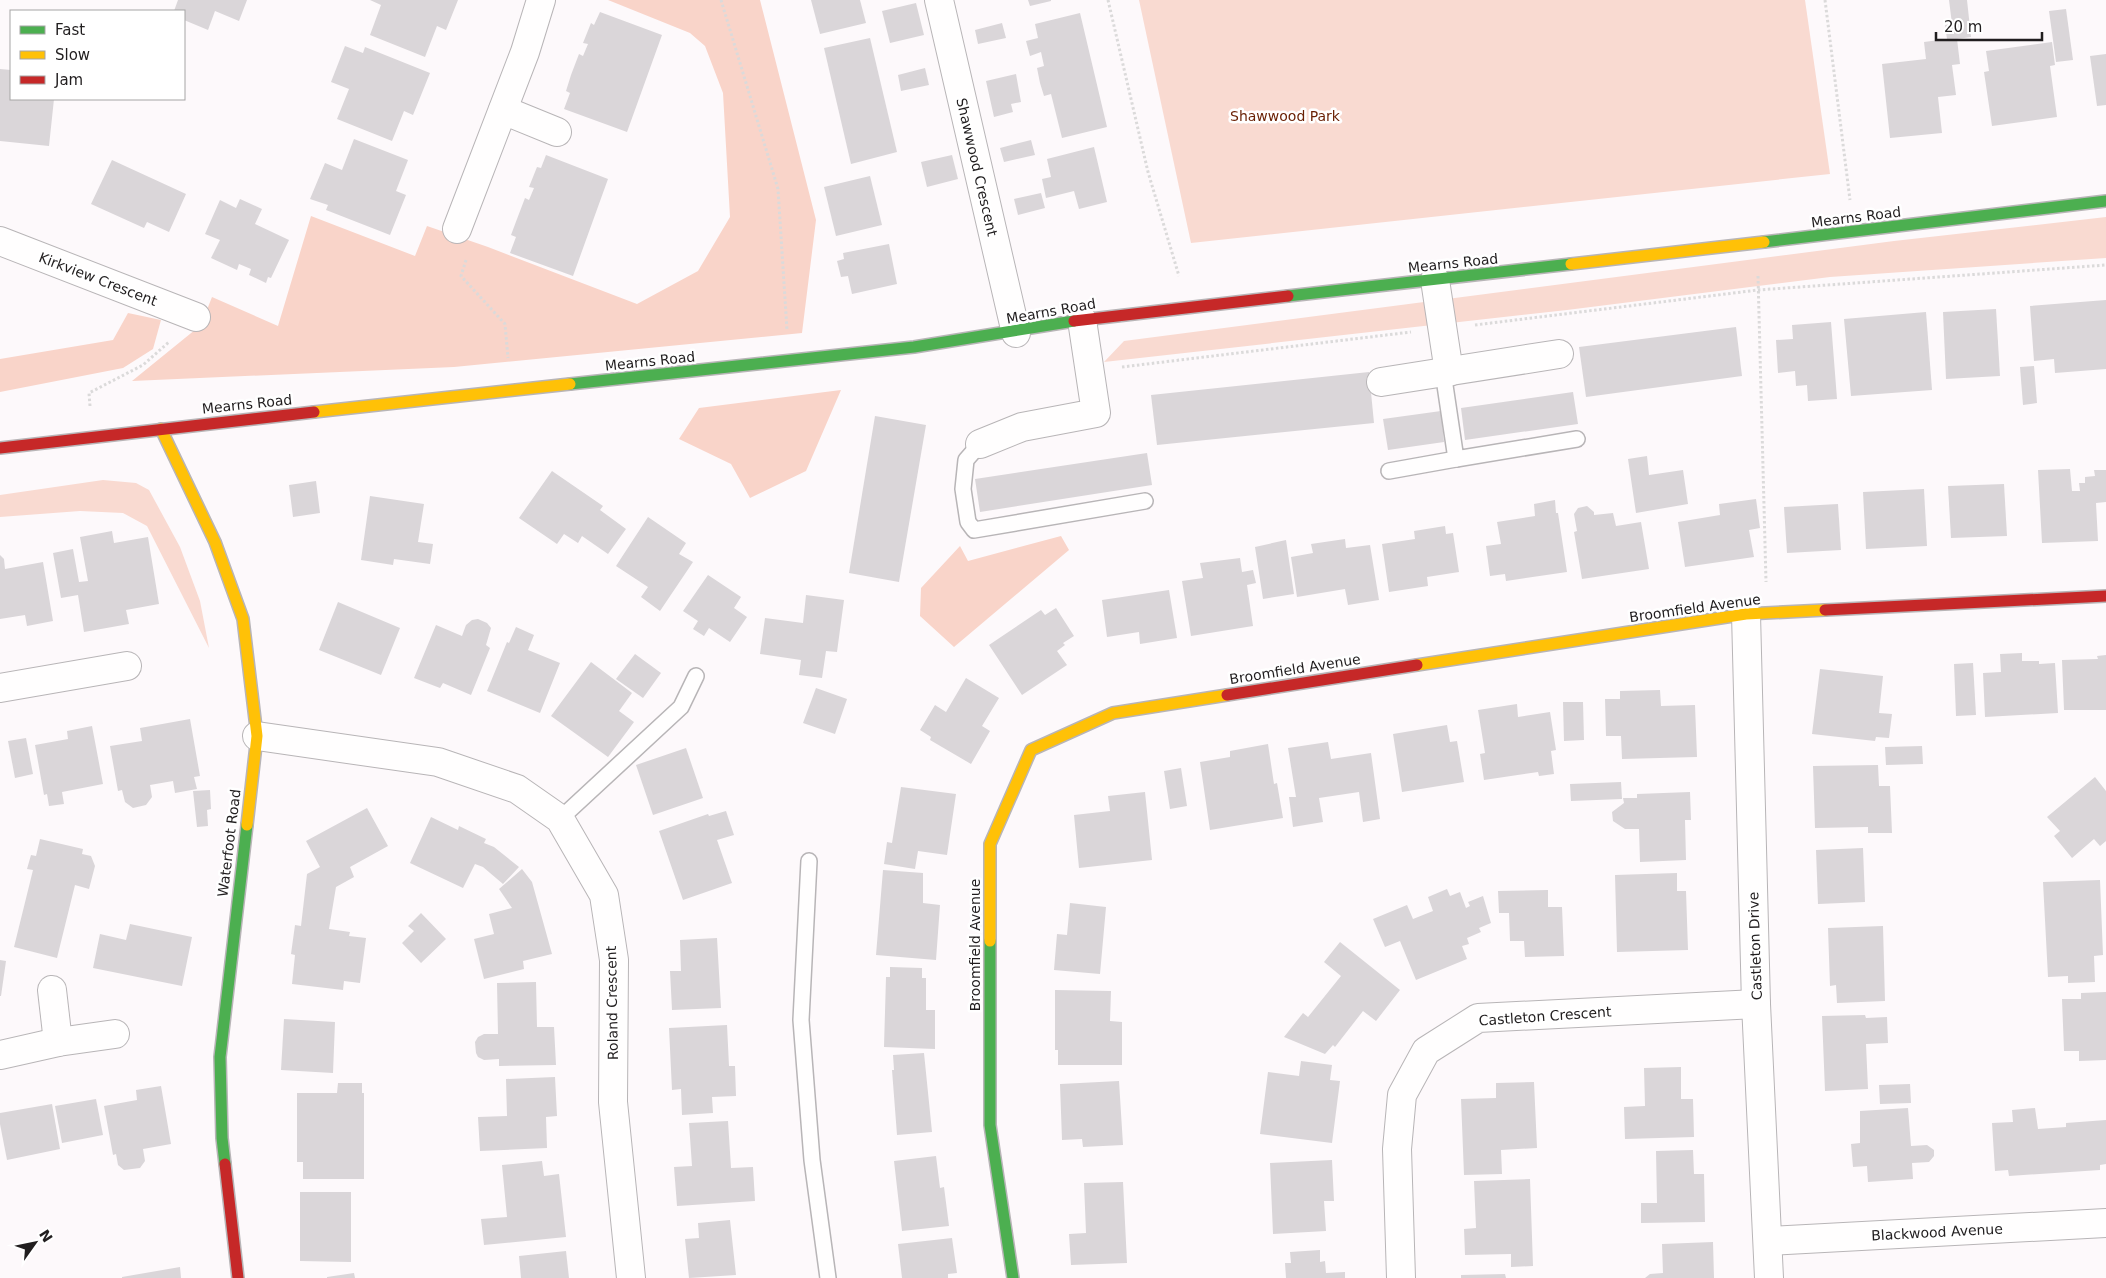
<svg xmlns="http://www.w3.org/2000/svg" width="2106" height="1278" font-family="'DejaVu Sans',sans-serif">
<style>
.green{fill:#f9dad1}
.forest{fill:#f9d4c9}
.building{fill:#dad6d9}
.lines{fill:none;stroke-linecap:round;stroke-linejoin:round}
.lane-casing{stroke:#b8b5b7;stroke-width:18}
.street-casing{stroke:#b8b5b7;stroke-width:30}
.fast-casing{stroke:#b8b5b7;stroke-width:14}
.slow-casing{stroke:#b8b5b7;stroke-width:14}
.jam-casing{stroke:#b8b5b7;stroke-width:14}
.path{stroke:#dbdada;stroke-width:3;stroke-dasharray:2.5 2.5;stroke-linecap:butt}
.lane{stroke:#fffefe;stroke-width:15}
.street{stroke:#fffefe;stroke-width:28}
.fast{stroke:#4caf50;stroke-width:11}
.slow{stroke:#ffc107;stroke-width:11}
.jam{stroke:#c62828;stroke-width:11}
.labels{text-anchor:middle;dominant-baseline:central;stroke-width:5;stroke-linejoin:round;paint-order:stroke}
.park-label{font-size:14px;fill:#691f03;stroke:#fff}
.street-label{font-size:14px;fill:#211e1f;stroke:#fff}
</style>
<rect width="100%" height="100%" fill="#fdf9fb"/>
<g class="green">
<path d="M1139 0H1805L1830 174 1191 243Z"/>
<path d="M2106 217V258L1830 277 1567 310 1104 362 1124 341 1894 241Z"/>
<path d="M103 480 136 483 149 490 180 547 200 601 209 648 147 526 123 513 80 511 0 517V495Z"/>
</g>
<g class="forest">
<path d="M608 0H760L816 220 802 333 454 367 132 381 201 325 212 297 278 326 311 216 415 256 427 226 488 247 637 304 698 271 730 217 723 93 705 46 690 33Z"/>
<path d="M128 313 161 320 153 349 123 368 0 392V359L113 340Z"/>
<path d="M841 390 806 471 750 498 731 464 679 439 699 408Z"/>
<path d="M1061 536 1069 550 954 647 920 616 921 588 960 546 968 561Z"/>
</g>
<g class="building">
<path d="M178 0H247L239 21 215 11 208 30 184 20V11H174Z"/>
<path d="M370 0H458L446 30 437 26 425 57 370 35 381 5Z"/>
<path d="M811 0H860L866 23 820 34Z"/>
<path d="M1028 0H1051V1L1030 6Z"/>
<path d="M1949 0H1967L1971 37 1957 39 1960 64 1952 65 1956 95 1938 97 1942 133 1890 138 1882 64 1926 59 1924 42 1947 39 1945 25 1952 24Z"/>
<path d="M916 3 924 35 890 43 882 11Z"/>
<path d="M2066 9 2073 60 2056 62 2049 11Z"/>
<path d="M600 12 662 35 627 132 564 109 570 93 566 91 571 75 579 54 583 56 588 44 583 43 591 23 594 25Z"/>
<path d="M1080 13 1107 127 1062 138 1051 94 1044 96 1040 83 1037 68 1044 66 1041 52 1030 56 1026 41 1038 38 1035 24Z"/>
<path d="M1002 23 1006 38 978 44 975 30Z"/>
<path d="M870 38 897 152 851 164 824 48Z"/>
<path d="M2052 42 2055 65 2050 66 2057 117 1992 126 1984 72 1989 71 1986 51Z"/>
<path d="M345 46 363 53 365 47 430 73 413 115 404 111 392 141 337 119 349 89 331 82Z"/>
<path d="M2106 54V105L2097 106 2090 56Z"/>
<path d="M925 68 929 85 901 91 898 75Z"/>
<path d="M0 69 11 70V99H54L49 146 0 141Z"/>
<path d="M1016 74 1021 102 1011 104 1013 112 994 117 986 81Z"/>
<path d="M354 139 408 160 396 191 406 195 390 235 326 210 328 205 310 199 325 163 342 170Z"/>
<path d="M1031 140 1035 155 1004 162 1000 148Z"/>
<path d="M1094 147 1107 202 1079 209 1074 191 1046 198 1042 179 1051 177 1047 159Z"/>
<path d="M546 155 608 179 573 276 510 253 516 237 511 235 517 219 525 198 529 200 534 188 529 187 537 167 541 168Z"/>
<path d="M952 155 958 179 927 187 921 162Z"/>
<path d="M112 160 186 194 169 232 147 222 144 228 91 204Z"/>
<path d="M870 176 882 225 836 236 824 187Z"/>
<path d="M1041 193 1045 208 1018 215 1014 199Z"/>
<path d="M240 199 262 209 255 224 289 240 271 278 268 277 266 283 249 275 251 269 239 264 237 270 211 258 220 240 205 234 220 200 236 208Z"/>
<path d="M889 244 897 284 852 294 848 276 841 277 837 261 844 259 843 253Z"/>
<path d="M2106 300V369L2055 373 2054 359 2034 361 2030 306Z"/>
<path d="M1996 309 2000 376 1946 379 1943 312Z"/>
<path d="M1926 312 1932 390 1851 396 1844 319Z"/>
<path d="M1831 322 1837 399 1808 401 1807 385 1796 386 1795 371 1778 373 1776 340 1793 339 1792 325Z"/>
<path d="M1736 327 1742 376 1586 397 1579 347Z"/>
<path d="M2034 366 2037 403 2023 405 2020 367Z"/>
<path d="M1369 372 1374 423 1157 445 1151 395Z"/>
<path d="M1573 392 1578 424 1465 440 1461 408Z"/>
<path d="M1441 411 1444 442 1388 450 1383 419Z"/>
<path d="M875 416 926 425 899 582 849 573Z"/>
<path d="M1147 453 1152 485 980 512 975 479Z"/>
<path d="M1647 456 1649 475 1683 470 1688 504 1636 513 1628 459Z"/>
<path d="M2070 469 2072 491H2080L2079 483H2085V477L2095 476 2094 470H2106V502L2096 503 2098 541 2042 543 2038 470Z"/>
<path d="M552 471 603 506 600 510 626 529 608 554 582 536 578 543 564 534 557 544 519 518Z"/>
<path d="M316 481 320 513 293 517 289 485Z"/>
<path d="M2004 484 2007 536 1951 538 1948 486Z"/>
<path d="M1924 489 1927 546 1866 549 1863 492Z"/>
<path d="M370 496 424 504 418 542 433 544 430 564 394 559 393 565 361 560Z"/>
<path d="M1756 499 1760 528 1749 530 1754 557 1685 567 1678 522 1720 515 1719 504Z"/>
<path d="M1555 500 1556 513H1558L1567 572 1506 581 1505 574 1490 576 1486 546 1501 544 1497 522 1535 516 1534 504Z"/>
<path d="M1838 504 1841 550 1787 553 1784 507Z"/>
<path d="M1587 506 1594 512V515L1613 513 1616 526 1641 522 1649 569 1582 579 1574 532 1577 531 1574 514 1578 508Z"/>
<path d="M648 517 686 543 679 554 693 562 660 611 641 597 648 587 616 566Z"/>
<path d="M1445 526 1446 534 1453 533 1459 572 1427 577 1428 586 1389 592 1382 544 1415 539 1414 531Z"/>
<path d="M112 531 114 543 148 537 159 604 126 610 129 624 84 632 78 595 61 598 53 553 73 549 79 582 88 581 80 537Z"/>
<path d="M1345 539 1346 548 1370 545 1379 600 1348 605 1345 589 1297 597 1291 557 1313 553 1311 544Z"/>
<path d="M1286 540 1294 594 1263 599 1255 547Z"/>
<path d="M0 555 4 559 5 569 43 562 53 621 27 626 25 615 0 619Z"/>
<path d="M1240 558 1242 572 1253 570 1256 583 1247 585 1253 626 1191 636 1182 581 1203 578 1200 563Z"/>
<path d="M708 575 741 597 734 608 747 617 730 642 709 628 704 636 693 629 698 621 683 611Z"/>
<path d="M1169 590 1177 638 1140 644 1139 632 1107 637 1102 600Z"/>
<path d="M806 595 844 600 837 652 826 651 822 678 799 675 801 660 760 654 765 618 803 623Z"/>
<path d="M338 602 400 628 381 675 319 650Z"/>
<path d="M1056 608 1074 636 1063 643 1065 645 1057 651 1067 665 1022 695 989 645 1041 610 1045 615Z"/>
<path d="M478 619 487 623 491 628 486 645 490 648 471 695 443 683 440 688 414 678 436 625 462 636 466 625 472 620Z"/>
<path d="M516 627 534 635 528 650 560 663 540 713 487 691 507 642 509 643Z"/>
<path d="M2022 653V661H2039V664L2055 663 2058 713 1985 717 1983 673 2001 672 2000 654Z"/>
<path d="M635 654 661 673 643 698 616 679Z"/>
<path d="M2106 655V710H2064L2062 660 2098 659 2097 656Z"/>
<path d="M591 662 632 693 619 711 634 722 608 757 551 716Z"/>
<path d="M1973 663 1976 715 1956 716 1954 664Z"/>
<path d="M1820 669 1883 676 1879 713 1892 714 1889 738 1876 737 1875 741 1812 734Z"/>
<path d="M966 678 999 698 982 726 990 731 971 764 930 740 931 737 920 730 935 705 946 712Z"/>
<path d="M816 688 847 699 835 734 803 723Z"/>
<path d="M1660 690 1661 706 1695 705 1697 757 1622 759 1621 736H1606L1605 699H1620V691Z"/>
<path d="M1563 702H1583L1584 740 1564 741Z"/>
<path d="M1517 704 1518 717 1550 712 1556 750 1551 751 1554 774 1539 776 1538 772 1484 780 1480 754 1485 753 1478 710Z"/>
<path d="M190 719 200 776 194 777 197 789 175 793 173 781 150 785 152 797 146 805 133 808 125 802 122 790 118 791 110 746 142 741 140 728Z"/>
<path d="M1447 725 1450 742 1457 741 1464 782 1402 792 1393 734Z"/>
<path d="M92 726 103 784 62 792 64 804 49 806 47 794 44 795 35 745 68 739 67 731Z"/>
<path d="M26 738 33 774 15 778 8 741Z"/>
<path d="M1328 742 1331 759 1371 753 1380 819 1363 822 1359 792 1319 798 1323 822 1293 827 1289 797H1296L1288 748Z"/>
<path d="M1268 744 1274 784 1277 783 1283 818 1210 830 1200 762 1230 757V751Z"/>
<path d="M1922 746 1923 764 1886 765 1885 747Z"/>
<path d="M686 748 703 798 653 815 636 765Z"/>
<path d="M1878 765 1879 786H1890L1892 833H1868V827L1815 828 1813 766Z"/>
<path d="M1181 768 1187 806 1170 809 1164 771Z"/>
<path d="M2095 777 2106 791V841L2100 846 2094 839 2072 858 2054 836 2060 831 2047 817Z"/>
<path d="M1621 782 1622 799 1571 801 1570 784Z"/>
<path d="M901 787 956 794 947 855 918 851 915 869 884 864 887 842 892 843Z"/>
<path d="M210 790 211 809 207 810 208 826 197 827 193 791Z"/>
<path d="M1145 792 1152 860 1079 868 1074 815 1110 811 1108 796Z"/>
<path d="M1690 792 1691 820H1685L1686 860 1640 862 1639 829H1625L1613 821 1612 812 1624 803 1623 798H1637V794Z"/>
<path d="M367 808 388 846 350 867 354 877 336 887 329 929 350 932 349 936 366 938 360 983 344 981 343 990 292 984 295 955 291 954 295 925 301 926 307 874 320 867 306 841Z"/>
<path d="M726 811 734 835 717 840 732 883 683 900 659 831 708 814 709 816Z"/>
<path d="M431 817 458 830 459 826 486 839 484 843 494 847 519 867 503 884 483 867 475 864 463 888 410 863Z"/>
<path d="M40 839 83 849 82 854 91 856 95 866 89 889 75 885 57 958 14 947 33 870 27 869 31 855 36 856Z"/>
<path d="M1863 848 1865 902 1818 904 1816 850Z"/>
<path d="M522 869 532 882 552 954 523 961 524 969 484 979 474 939 494 934 489 914 512 908 499 889Z"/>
<path d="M883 870 923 873V903L940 905 936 960 876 955Z"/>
<path d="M1677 873V891H1686L1688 950 1617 952 1615 875Z"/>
<path d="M2100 880 2103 955 2094 956 2095 982 2068 983V976L2048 977 2043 882Z"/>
<path d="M1447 889 1450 896 1460 892 1466 908 1470 906 1468 902 1483 896 1491 923 1479 928 1481 932 1467 938 1469 944 1462 946 1467 959 1416 980 1400 941 1385 947 1373 919 1407 905 1413 919 1433 911 1428 897Z"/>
<path d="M1548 890V907H1562L1564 956 1525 957 1524 941H1510L1509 913H1499L1498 891Z"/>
<path d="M1070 903 1106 907 1100 974 1054 970 1057 934 1067 935Z"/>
<path d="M421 913 446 939 421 963 402 943 414 931 408 926Z"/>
<path d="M130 924 192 937 182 986 93 968 100 934 126 940Z"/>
<path d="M1883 926 1885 1001 1837 1003 1836 985 1830 986 1828 928Z"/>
<path d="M717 938 721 1008 672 1010 670 971H681L680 940Z"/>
<path d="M1340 942 1400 990 1376 1021 1363 1011 1335 1047 1333 1045 1325 1054 1284 1037 1303 1013 1308 1017 1341 976 1324 962Z"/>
<path d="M0 960 6 961 1 996H0Z"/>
<path d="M890 967 922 968V978H926V1010H935V1049L884 1047 886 977H890Z"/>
<path d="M536 982 537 1027H554L556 1065 499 1066V1059L484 1060 478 1057 476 1053 475 1042 478 1037 484 1034H498L497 983Z"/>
<path d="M1055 990 1111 991 1110 1021 1122 1022V1065H1058V1050H1055Z"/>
<path d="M2106 992V1060L2079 1061V1051H2064L2062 999H2081V993Z"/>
<path d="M1865 1015 1866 1018 1887 1017 1888 1043 1866 1044 1868 1089 1825 1091 1822 1016Z"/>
<path d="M284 1019 335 1022 333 1073 281 1070Z"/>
<path d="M727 1025 729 1066H735L736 1096 712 1097 713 1113 682 1115 681 1089 672 1090 669 1028Z"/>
<path d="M924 1053 932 1132 897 1135 892 1070H894L893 1055Z"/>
<path d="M1301 1061 1332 1065 1330 1080 1340 1081 1332 1143 1260 1134 1268 1072 1299 1076Z"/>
<path d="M1681 1067V1099H1693L1694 1137 1625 1139 1624 1107 1645 1106 1644 1068Z"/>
<path d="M555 1077 557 1116 546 1117 547 1148 480 1151 478 1117 507 1116 506 1079Z"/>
<path d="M1119 1081 1123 1145 1083 1147 1082 1139 1062 1140 1060 1084Z"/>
<path d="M1534 1082 1537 1148 1501 1150 1502 1174 1464 1175 1461 1099 1496 1098V1083Z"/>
<path d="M338 1083H362V1093H364V1179H303V1162H297V1093H337Z"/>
<path d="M1910 1084 1911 1103 1880 1104 1879 1085Z"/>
<path d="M161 1086 171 1144 143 1149 145 1161 140 1168 124 1170 118 1165 116 1154 113 1155 104 1106 137 1100 136 1090Z"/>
<path d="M96 1099 103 1135 62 1143 55 1106Z"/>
<path d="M52 1104 60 1149 7 1160 0 1124V1113Z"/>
<path d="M1908 1108 1911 1146 1927 1145 1934 1150V1156L1929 1162 1912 1163 1913 1179 1868 1182 1867 1166 1853 1167 1851 1144 1860 1143V1111Z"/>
<path d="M2035 1108 2038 1129 2066 1127V1123L2106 1120V1164L2100 1165V1170L2009 1176 2008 1170 1995 1171 1992 1123 2013 1122 2012 1110Z"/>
<path d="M728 1121 731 1168 753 1167 755 1201 677 1206 674 1167 692 1166 689 1123Z"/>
<path d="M1693 1150 1694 1174H1704L1705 1222 1641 1223V1203H1657L1656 1151Z"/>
<path d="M936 1156 940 1188 944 1187 949 1226 902 1231 894 1161Z"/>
<path d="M1332 1160 1334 1201H1324L1326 1231 1273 1234 1270 1163Z"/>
<path d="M542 1161 544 1176 559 1174 566 1237 484 1245 481 1219 507 1217 502 1165Z"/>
<path d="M1530 1179 1533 1266 1511 1267V1254L1465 1255 1464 1229 1476 1228 1474 1181Z"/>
<path d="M1123 1182 1127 1263 1071 1265 1069 1234 1086 1233 1084 1183Z"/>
<path d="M300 1192H351V1262L300 1261Z"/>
<path d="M730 1220 736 1275 689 1278 685 1239 699 1238 698 1223Z"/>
<path d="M952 1238 957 1273 948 1274V1278H902L898 1244Z"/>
<path d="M1713 1242 1714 1278H1645L1650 1274 1663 1273 1662 1244Z"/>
<path d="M1320 1250V1262L1325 1261 1326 1273 1345 1272V1278H1286L1285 1263H1291L1290 1252Z"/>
<path d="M566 1251 569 1278H521L519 1256Z"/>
<path d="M180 1267 181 1278H122V1277Z"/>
<path d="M354 1273 355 1278H327V1277Z"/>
<path d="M1505 1274 1506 1278H1461V1275Z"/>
</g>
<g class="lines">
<defs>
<g id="lane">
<path d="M1443 372 1456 459 1577 439"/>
<path d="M980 444 966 460 963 489 968 522 974 530 1145 501"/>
<path d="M1389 471 1456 459"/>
<path d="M560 819 681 707 696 676"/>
<path d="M809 861 801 1020 812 1160 828 1278"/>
</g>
<g id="street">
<path d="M939 0 1016 333"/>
<path d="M503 110 557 132"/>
<path d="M457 229 525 52 541 0"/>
<path d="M0 241 196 317"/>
<path d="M1435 280 1449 372"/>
<path d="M1381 382 1559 354"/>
<path d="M980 444 1022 427 1096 413 1082 320"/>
<path d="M1746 614 1756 1004 1769 1278"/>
<path d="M0 688 127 666"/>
<path d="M257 736 438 762 517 789 560 819 604 895 614 960 613 1102 631 1278"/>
<path d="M52 990 58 1042"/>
<path d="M0 1055 58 1042 115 1034"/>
<path d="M1768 1241 2106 1223"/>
<path d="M1401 1278 1397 1149 1402 1095 1426 1051 1478 1018 1756 1004"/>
</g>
<g id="fast">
<path d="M1764 242 2106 201"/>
<path d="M1288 296 1571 264"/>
<path d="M570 384 914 347 1074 321"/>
<path d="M990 941V1125L1013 1278"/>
<path d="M225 1164 222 1138 220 1057 247 825"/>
</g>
<g id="slow">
<path d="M1571 264 1764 242"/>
<path d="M314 412 570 384"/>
<path d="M161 429 215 542 243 619 257 736 247 825"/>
<path d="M1417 665 1746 614 1825 610"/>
<path d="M990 941V844L1031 750 1113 713 1227 695"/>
</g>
<g id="jam">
<path d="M1074 321 1288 296"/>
<path d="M0 448 314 412"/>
<path d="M1825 610 2106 596"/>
<path d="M1227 695 1417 665"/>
<path d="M225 1164 238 1278"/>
</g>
</defs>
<use href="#lane" class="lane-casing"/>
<use href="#street" class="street-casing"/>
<use href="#fast" class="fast-casing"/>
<use href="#slow" class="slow-casing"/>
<use href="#jam" class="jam-casing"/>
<g class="path">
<path d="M721 0 778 189 787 330"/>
<path d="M1108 0 1148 172 1179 276"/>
<path d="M1825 0 1850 200"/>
<path d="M466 260 461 276 505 324 508 358"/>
<path d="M1758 276 1766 582"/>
<path d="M1475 325 1758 290 2106 265"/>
<path d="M1122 367 1411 332"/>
<path d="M90 406 89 393 143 365 169 342"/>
</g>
<use href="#lane" class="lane"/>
<use href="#street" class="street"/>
<use href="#fast" class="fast"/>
<use href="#slow" class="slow"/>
<use href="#jam" class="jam"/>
</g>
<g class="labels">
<g class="park-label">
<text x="1285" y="116">Shawwood Park</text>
</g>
<g class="street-label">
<text transform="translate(977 167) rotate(77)">Shawwood Crescent</text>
<text transform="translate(1856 217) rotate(-7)">Mearns Road</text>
<text transform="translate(1453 263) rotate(-6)">Mearns Road</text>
<text transform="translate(98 279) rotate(21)">Kirkview Crescent</text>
<text transform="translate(1051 311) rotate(-10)">Mearns Road</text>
<text transform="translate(650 361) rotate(-6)">Mearns Road</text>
<text transform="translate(247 404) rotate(-6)">Mearns Road</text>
<text transform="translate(1695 608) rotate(-8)">Broomfield Avenue</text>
<text transform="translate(1295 669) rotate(-9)">Broomfield Avenue</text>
<text transform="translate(229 843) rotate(-83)">Waterfoot Road</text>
<text transform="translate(975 945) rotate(-90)">Broomfield Avenue</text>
<text transform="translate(1755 946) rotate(-92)">Castleton Drive</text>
<text transform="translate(612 1003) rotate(-91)">Roland Crescent</text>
<text transform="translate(1545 1016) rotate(-4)">Castleton Crescent</text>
<text transform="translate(1937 1232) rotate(-3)">Blackwood Avenue</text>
</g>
</g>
<rect x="10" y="10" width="175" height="90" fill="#ffffff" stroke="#a6a5a5"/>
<rect x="20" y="26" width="25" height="8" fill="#4caf50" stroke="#a6a5a5"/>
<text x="55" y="35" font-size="15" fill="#211e1f">Fast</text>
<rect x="20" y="51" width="25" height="8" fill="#ffc107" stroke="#a6a5a5"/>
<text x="55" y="60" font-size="15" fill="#211e1f">Slow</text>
<rect x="20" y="76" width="25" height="8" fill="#c62828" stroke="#a6a5a5"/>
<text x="55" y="85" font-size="15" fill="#211e1f">Jam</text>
<g transform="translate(35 1243) rotate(57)" stroke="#ffffff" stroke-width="4" paint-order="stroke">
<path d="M0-4L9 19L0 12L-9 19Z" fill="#211e1f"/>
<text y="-8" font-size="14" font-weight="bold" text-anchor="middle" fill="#211e1f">N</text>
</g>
<path d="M1936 32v8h106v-8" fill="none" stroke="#211e1f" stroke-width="2.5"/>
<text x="1944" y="32" font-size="15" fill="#211e1f" stroke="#ffffff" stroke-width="4" paint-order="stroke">20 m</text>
</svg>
